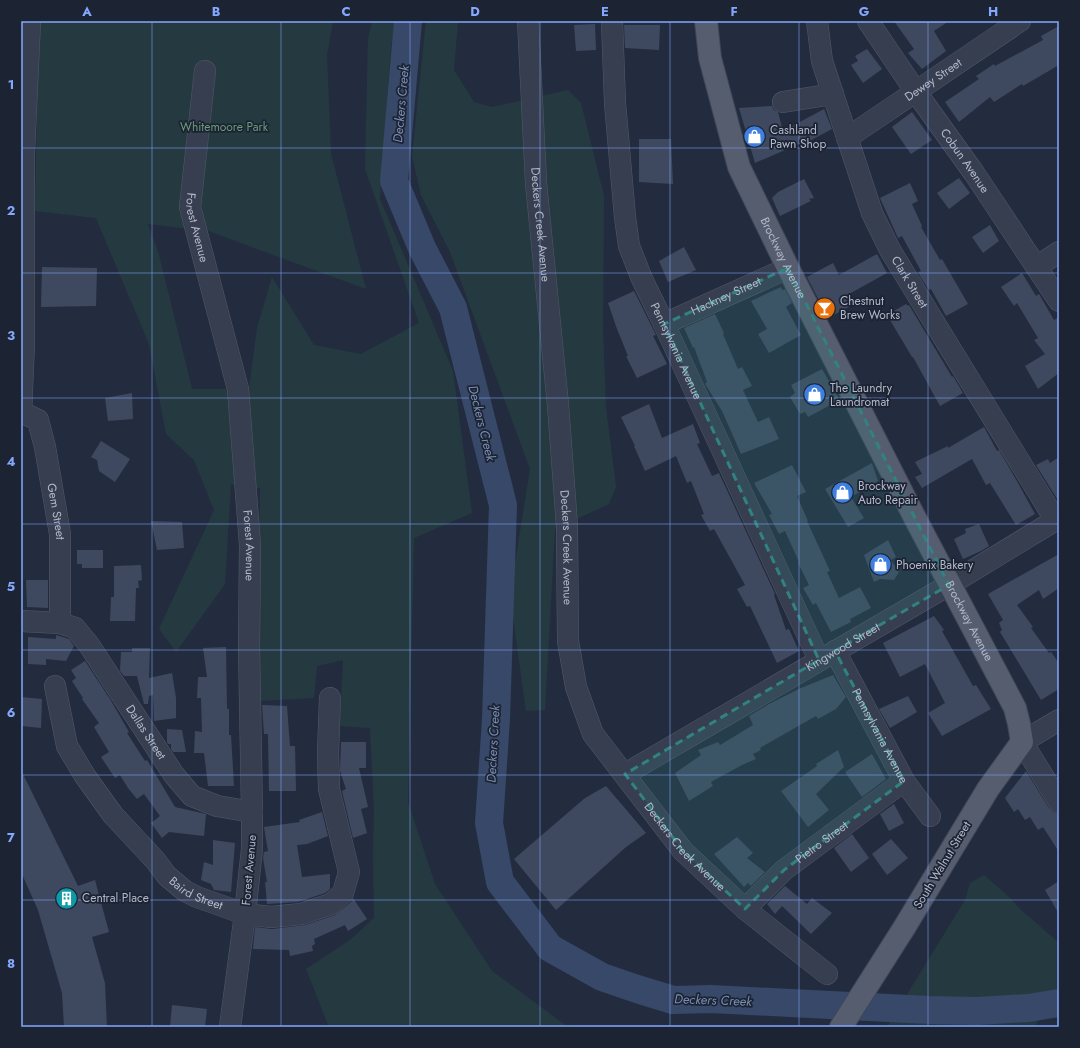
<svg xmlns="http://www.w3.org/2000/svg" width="1080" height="1048" font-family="Jost,sans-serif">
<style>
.green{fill:#253a40}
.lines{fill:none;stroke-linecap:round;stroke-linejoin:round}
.river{stroke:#374869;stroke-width:28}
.building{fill:#3e495f}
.minor-casing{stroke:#525969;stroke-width:22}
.major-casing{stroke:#404757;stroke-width:24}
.minor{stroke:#373e4f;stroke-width:21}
.major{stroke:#555d6f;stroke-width:22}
.marked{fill:#308380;fill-opacity:0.2;stroke:#308380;stroke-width:3;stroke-dasharray:8 5;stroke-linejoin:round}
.grid{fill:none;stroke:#84a8fd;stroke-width:1;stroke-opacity:0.55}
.labels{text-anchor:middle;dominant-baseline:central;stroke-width:3.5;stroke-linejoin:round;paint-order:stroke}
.street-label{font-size:12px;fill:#b3b9ca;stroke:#1c2333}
.park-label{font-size:12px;fill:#689c79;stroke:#1c2333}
.poi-label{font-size:12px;fill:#b3b9ca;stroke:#1c2333;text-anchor:start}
.water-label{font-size:13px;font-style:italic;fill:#798db2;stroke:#1c2333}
.neatline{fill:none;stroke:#84a8fd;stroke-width:1.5}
.grid-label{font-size:13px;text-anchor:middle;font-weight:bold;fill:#84a8fd}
</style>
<rect width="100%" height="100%" fill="#232c3f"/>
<g class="green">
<path d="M39 21H333L327 55 331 154 366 289 208 231 148 224 159 255 192 389H249L257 328 272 277 314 345 361 354 419 323 365 169 368 39 372 21H396L391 45 380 199 453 371 472 513 414 538 408 802 435 884 492 971 568 1027H329L306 969 350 940 374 918 373 853 374 808 370 728 340 726 343 660 317 666 314 698 257 701 260 488 231 484 225 584 176 652 159 629 214 510 194 460 166 434 149 344 96 218 35 211Z"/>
<path d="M426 21H458L454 70 474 102 492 107 568 90 581 103 604 196 603 329 606 408 616 487 609 504 555 529 545 710 526 711 510 595 530 469 450 252 421 195 412 156Z"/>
<path d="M984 875 1008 896 1020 909 1059 943V993L1034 1027H887L965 900 970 883Z"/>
</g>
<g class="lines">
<path class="river" d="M408 21 394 181 422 248 453 308 503 505 496 719 489 823 500 882 550 948 602 977 637 989 673 1000 711 999 929 1010 977 1011 1028 1008 1059 1003"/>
</g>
<g class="building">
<path d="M894 21H949L934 31 946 51 922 69 908 53 914 49Z"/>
<path d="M595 24 596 50 576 51 574 25Z"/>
<path d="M624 25H660L659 50 625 48Z"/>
<path d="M1059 26V65L1023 86 1022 84 994 102 990 97 959 122 945 102 979 79 976 76 994 64 995 66 1043 40 1041 36Z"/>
<path d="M867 49 882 69 863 83 851 65 858 61 855 56Z"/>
<path d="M772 106 774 110 778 112 783 131 824 109 832 129 800 146 799 144 755 163 739 108Z"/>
<path d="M912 112 932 140 911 154 892 127Z"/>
<path d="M639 139H671L673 184 639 182Z"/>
<path d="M959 178 970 193 949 209 937 193Z"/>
<path d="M804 179 814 198 809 199 811 201 780 216 772 198 778 192Z"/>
<path d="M910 183 918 201 912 204 922 226 921 227 940 260 942 259 968 304 946 316 931 289 929 290 921 278 918 272 921 271 902 236 898 238 880 198Z"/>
<path d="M990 225 999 241 983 253 972 237Z"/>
<path d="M684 247 696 270 668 282 659 261Z"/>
<path d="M877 254 887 273 849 294 854 304 828 318 807 277 833 263 839 275Z"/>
<path d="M42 267 97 268 96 306 41 307Z"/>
<path d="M1022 273 1036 296 1039 294 1054 320 1059 317V373L1038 389 1025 366 1045 354 1034 340 1038 338 1017 303 1014 306 1001 287Z"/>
<path d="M781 287 782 290 785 289 792 303 786 307 801 335 769 353 758 334 767 329 751 301Z"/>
<path d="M634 291 656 335 653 336 667 364 637 378 626 356H628L617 329 608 303Z"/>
<path d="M906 304 908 306 909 305 952 377 953 376 963 393 940 406 913 357H912L887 315Z"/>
<path d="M715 314 724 333 723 334 738 369 742 367 752 386 743 390 758 422 769 417 779 439 741 454 722 411 705 384 707 382 694 347 693 348 684 328Z"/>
<path d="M822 369 840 400 808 417 805 412 800 414 790 397 795 393 791 385Z"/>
<path d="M132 393 133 419 108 421 105 398Z"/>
<path d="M649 404 662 438 693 424 700 443 697 444 712 476 719 473 775 594 774 595 786 630 789 629 799 651 777 663 750 606 747 607 737 589 745 585 714 529 710 531 701 515 704 514 691 481 687 483 676 456 645 471 634 446H635L621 417Z"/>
<path d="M984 427 997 451 999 450 1018 483 1035 514 1016 525 990 483 986 485 972 459 922 488 915 477 922 474 915 462 948 446V448Z"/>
<path d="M101 441 130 459 115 482 99 471 97 460 91 457Z"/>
<path d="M1059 457V502L1036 465 1048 459 1050 463Z"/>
<path d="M872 463 878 481 851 497 864 518 848 527 825 489Z"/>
<path d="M792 465 806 492 797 496 808 521H807L830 571 827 572 839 598 860 587 871 608 850 619 851 622 831 632 816 603 813 605 803 588 809 585 798 563 799 562 785 531 779 534 769 515 772 514 754 483Z"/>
<path d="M151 521 182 522 184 548 157 550Z"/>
<path d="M979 524 989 546 981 551 963 559 954 539 966 533 965 529Z"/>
<path d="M888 540 896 557 891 560 899 572 894 580 880 579 874 582 864 555Z"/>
<path d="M77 550H103V568H82V564H77Z"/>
<path d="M1059 554V588L1043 599 1039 590 1017 605 1033 627 1031 628 1049 653 1051 652 1059 663V689L1041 700 1000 632 1002 630 999 623 1003 620 988 594Z"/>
<path d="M141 565 142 580 138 581 139 588H136L135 621H110L111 597H114V566Z"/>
<path d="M26 580H48V608L27 607Z"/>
<path d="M934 616 944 630 942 631 973 686 976 685 991 709 942 736 928 713 945 703 925 664 900 677 883 643Z"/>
<path d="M56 635 69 639 74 646 66 661 46 659V665L28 664V637L56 639Z"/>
<path d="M226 647 227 709H229V735H231L234 786H208L204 753H194L195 731 202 732 201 698H197L198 677H207L203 648Z"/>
<path d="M132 648H150L149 678 172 673 176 698V718L154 721 153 695 149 696 148 704H144L137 676H124L120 671 121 652H132Z"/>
<path d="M85 661 110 699 129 732 127 733 145 761 147 760 175 807 206 814 204 836 169 832 162 838 151 823 160 816 144 794 137 799 128 788 120 775 115 778 101 757 109 752 94 727 99 723 82 699 83 698 72 681 76 678 71 670Z"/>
<path d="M833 675 846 697 836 709 818 719 816 716 760 748 761 750 753 754 756 759 742 765 711 782 713 786 689 801 675 773 701 755 698 750 718 742 720 745 753 725 749 716 769 704 801 688Z"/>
<path d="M908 696 917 712 890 728 879 709Z"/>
<path d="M21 697 42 699 41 728 21 726Z"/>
<path d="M262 705 287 706 290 746H295L296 791H269L268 734H264Z"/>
<path d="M167 729 182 730 186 752H173L171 749V744H168L167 742Z"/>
<path d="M341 742H366V768H359L368 807 361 809 367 833 353 838 342 791 346 789 340 771Z"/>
<path d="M838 750 844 767 816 794 829 810 808 827 781 791 817 766 816 764Z"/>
<path d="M872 754 886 779 862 797 845 772Z"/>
<path d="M21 770 78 886 95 880 109 932 92 937 105 983 107 1027H64L62 993 38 910 21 872Z"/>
<path d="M1026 771 1049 808 1053 812 1057 813 1059 817V852L1043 827 1038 830 1030 817 1025 820 1018 809 1014 812 1005 798Z"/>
<path d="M606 786 646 833 626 847 556 910 514 859 585 798Z"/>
<path d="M894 804 904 823 889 831 880 814Z"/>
<path d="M322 812 328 836 307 844 297 845 302 877 330 874V889L325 893 298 902 267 904 265 882H267L263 858 264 852 268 851 264 827 300 822 299 820Z"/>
<path d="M852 834 869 858 851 872 834 848Z"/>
<path d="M737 837 753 853 747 858 765 872 751 886 748 883 744 887 714 854Z"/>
<path d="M891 839 908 858 887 875 872 854Z"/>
<path d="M213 840 235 843 231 892 214 890 211 884 201 880 204 862 213 865Z"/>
<path d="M1059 881V914L1045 890Z"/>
<path d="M785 886 807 904 812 898 832 913 811 934 782 906 775 914 767 904Z"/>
<path d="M353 898 367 919 348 931 345 925 314 939 315 944 312 946 313 951 290 956 289 950 253 949 255 927 272 929 305 925 335 915 351 902Z"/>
<path d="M172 1005 207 1009 205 1027H170Z"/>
</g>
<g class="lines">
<defs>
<g id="minor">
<path id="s1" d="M528 21 536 183 558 405 567 526 568 641 576 687 593 734 683 851 745 909 827 974"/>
<path id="s2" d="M612 21 615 103 625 217 629 246 642 279 664 324 819 660"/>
<path id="s3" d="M817 21 822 61 872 213 890 250 1056 521"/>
<path id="s4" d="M868 21 916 92 974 173 1059 301"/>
<path id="s5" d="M205 71 190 207 238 389 250 545 249 646 252 812V849L245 914 230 1027"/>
<path d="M783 102 833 94"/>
<path id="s6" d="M847 138 1020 21"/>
<path d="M1036 267 1059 252"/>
<path id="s7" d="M664 324 788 268"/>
<path id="s8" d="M21 412 38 420 45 447 60 534V623"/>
<path d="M21 414 24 343V153L30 21"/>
<path id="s9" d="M21 621 60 623 75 628 89 645 174 775 192 796 217 806 252 812"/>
<path id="s10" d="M835 651 904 781 930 816"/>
<path id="s11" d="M55 686 67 746 85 776 113 815 155 860 167 876 185 891 197 897 245 914 271 917 301 914 331 904 343 893 349 872 329 789 328 753 330 698"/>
<path d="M1059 720 1022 742 1059 802"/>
<path id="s12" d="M625 774 949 585 1059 518"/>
<path id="s13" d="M745 909 784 870 904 781"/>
</g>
<g id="major">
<path id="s14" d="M706 21 710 58 739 167 788 268 915 518 1015 708 1019 724 1022 742 988 789 904 928 841 1027"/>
</g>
</defs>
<use href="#minor" class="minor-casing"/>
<use href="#major" class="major-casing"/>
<use href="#minor" class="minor"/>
<use href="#major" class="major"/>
</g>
<path class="marked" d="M788 268 949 585 835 651 904 781 784 870 745 909 683 851 625 774 819 660 664 324Z"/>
<path class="grid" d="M152 21V1027M281 21V1027M410 21V1027M540 21V1027M670 21V1027M799 21V1027M928 21V1027M21 148H1059M21 273H1059M21 398H1059M21 524H1059M21 650H1059M21 775H1059M21 900H1059"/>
<defs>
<symbol id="shop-disc" viewBox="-11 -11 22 22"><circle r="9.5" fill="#3f7fe0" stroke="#1c2333"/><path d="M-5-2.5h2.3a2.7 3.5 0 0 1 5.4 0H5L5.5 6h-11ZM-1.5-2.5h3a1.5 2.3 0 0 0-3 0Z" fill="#fff"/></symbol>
<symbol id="bar-disc" viewBox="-11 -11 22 22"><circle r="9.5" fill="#e8710a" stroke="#1c2333"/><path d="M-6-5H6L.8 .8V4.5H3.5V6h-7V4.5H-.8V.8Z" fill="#fff"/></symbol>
<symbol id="building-disc" viewBox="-11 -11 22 22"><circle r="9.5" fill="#0f9aa8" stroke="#1c2333"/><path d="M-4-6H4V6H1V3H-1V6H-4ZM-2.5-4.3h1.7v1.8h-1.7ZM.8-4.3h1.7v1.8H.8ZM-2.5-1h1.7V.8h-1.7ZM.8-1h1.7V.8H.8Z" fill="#fff"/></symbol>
</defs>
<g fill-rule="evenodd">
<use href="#shop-disc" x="742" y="124" width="25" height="25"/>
<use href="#bar-disc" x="812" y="296" width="25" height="25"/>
<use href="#shop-disc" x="802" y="382" width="25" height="25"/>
<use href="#shop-disc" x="830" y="480" width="25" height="25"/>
<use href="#shop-disc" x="868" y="552" width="25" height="25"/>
<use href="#building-disc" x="54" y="886" width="25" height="25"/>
</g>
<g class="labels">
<g class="street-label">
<text stroke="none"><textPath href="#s6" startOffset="104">Dewey Street</textPath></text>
<text stroke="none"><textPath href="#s4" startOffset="170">Cobun Avenue</textPath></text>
<text stroke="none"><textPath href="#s1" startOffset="204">Deckers Creek Avenue</textPath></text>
<text stroke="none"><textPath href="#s5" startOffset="158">Forest Avenue</textPath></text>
<text stroke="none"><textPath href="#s14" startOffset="251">Brockway Avenue</textPath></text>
<text stroke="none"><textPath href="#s3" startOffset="279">Clark Street</textPath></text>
<text stroke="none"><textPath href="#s7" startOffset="68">Hackney Street</textPath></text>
<text stroke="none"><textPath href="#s2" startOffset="341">Pennsylvania Avenue</textPath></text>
<text stroke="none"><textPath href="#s8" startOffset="112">Gem Street</textPath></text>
<text stroke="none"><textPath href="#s5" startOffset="482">Forest Avenue</textPath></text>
<text stroke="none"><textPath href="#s1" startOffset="528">Deckers Creek Avenue</textPath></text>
<text stroke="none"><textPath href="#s14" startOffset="659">Brockway Avenue</textPath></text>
<text stroke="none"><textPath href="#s12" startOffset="252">Kingwood Street</textPath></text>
<text stroke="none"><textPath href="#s9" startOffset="181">Dallas Street</textPath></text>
<text stroke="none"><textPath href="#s10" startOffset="96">Pennsylvania Avenue</textPath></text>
<text stroke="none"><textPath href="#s13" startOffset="102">Pietro Street</textPath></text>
<text stroke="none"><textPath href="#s1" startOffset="864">Deckers Creek Avenue</textPath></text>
<text transform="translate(942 865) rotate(-59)">South Walnut Street</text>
<text transform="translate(249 870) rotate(-85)">Forest Avenue</text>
<text stroke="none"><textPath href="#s11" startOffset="260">Baird Street</textPath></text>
</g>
<g class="park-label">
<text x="224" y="127">Whitemoore Park</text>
</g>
<g class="poi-label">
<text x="770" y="130">Cashland<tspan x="770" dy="14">Pawn Shop</tspan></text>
<text x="840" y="301">Chestnut<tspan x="840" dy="14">Brew Works</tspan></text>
<text x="830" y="388">The Laundry<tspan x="830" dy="14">Laundromat</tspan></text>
<text x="858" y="486">Brockway<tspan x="858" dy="14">Auto Repair</tspan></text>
<text x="896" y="565">Phoenix Bakery</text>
<text x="82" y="898">Central Place</text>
</g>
<g class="water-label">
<text transform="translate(401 104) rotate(-85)">Deckers Creek</text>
<text transform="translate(482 423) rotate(76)">Deckers Creek</text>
<text transform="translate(493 744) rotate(-87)">Deckers Creek</text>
<text transform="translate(713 1000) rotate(2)">Deckers Creek</text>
</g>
</g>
<rect width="1080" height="1048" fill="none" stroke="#1c2333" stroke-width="44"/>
<rect x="22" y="22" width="1036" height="1004" class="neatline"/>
<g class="grid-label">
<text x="87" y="16">A</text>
<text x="216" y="16">B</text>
<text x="346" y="16">C</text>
<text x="475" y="16">D</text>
<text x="605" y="16">E</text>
<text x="734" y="16">F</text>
<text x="864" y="16">G</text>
<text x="993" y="16">H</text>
<text x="11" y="89">1</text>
<text x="11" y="215">2</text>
<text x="11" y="340">3</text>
<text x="11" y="466">4</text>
<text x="11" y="591">5</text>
<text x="11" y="717">6</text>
<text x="11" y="842">7</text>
<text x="11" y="968">8</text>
</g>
</svg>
